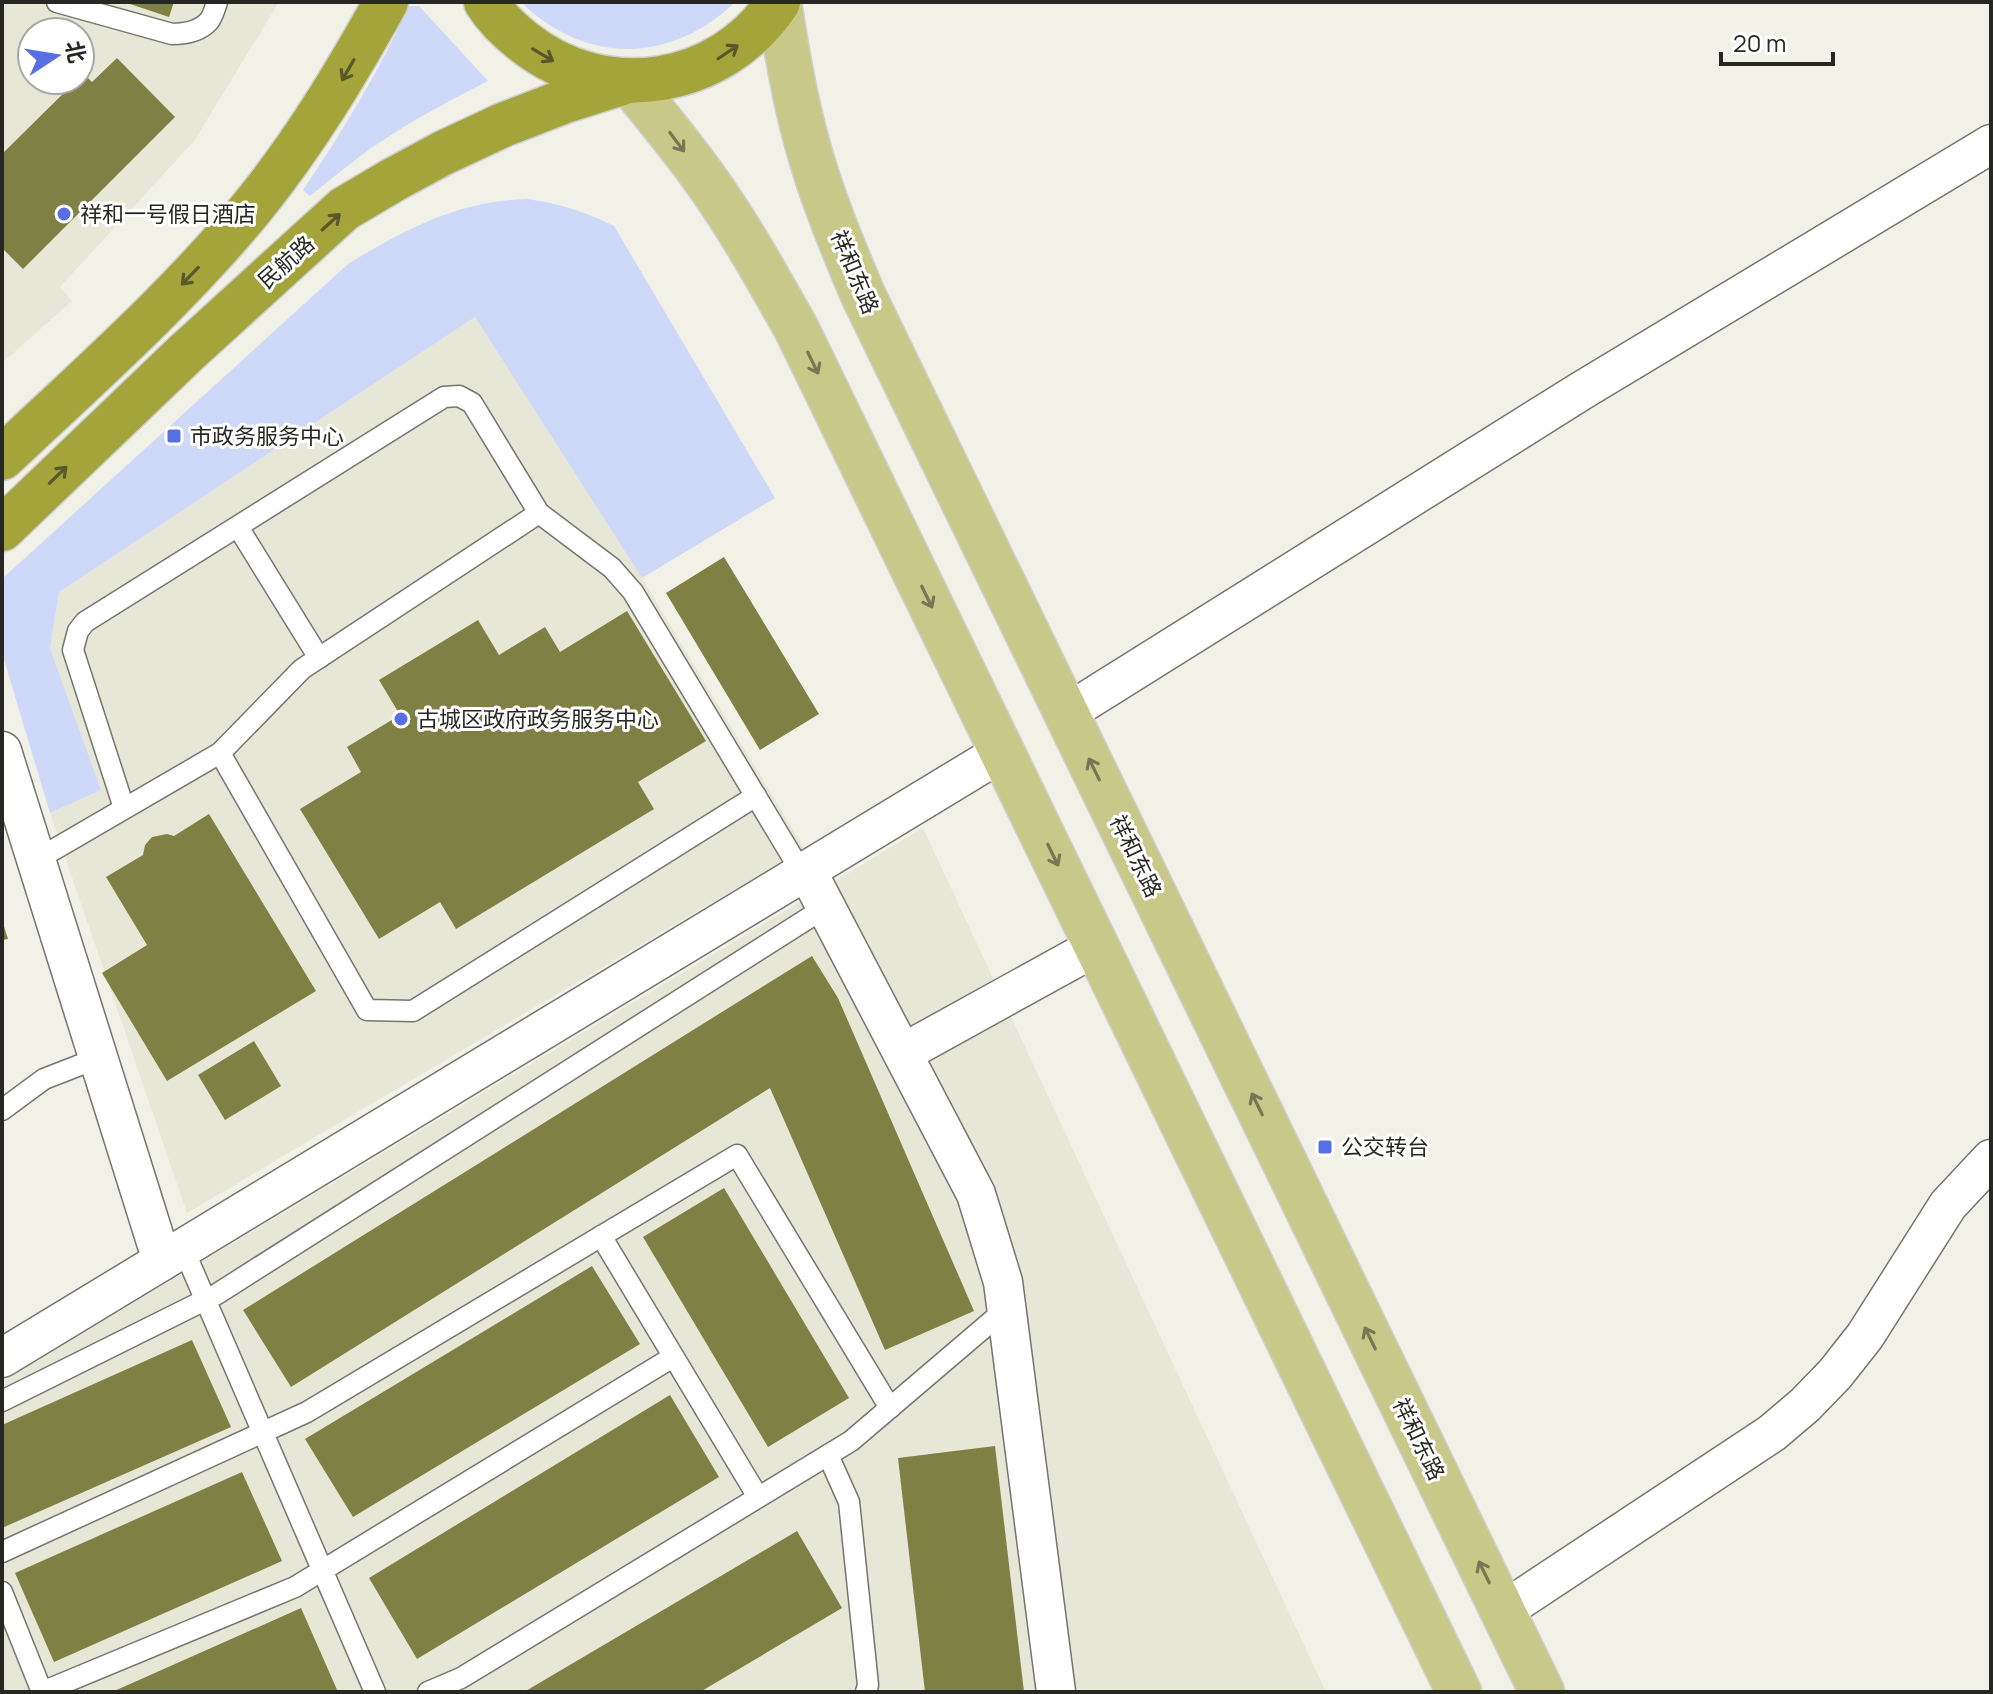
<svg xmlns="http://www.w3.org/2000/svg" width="1993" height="1694" font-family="Manrope,'Noto Sans SC',sans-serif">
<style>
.built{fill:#e6e7d6;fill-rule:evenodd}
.green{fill:#ced8f9}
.building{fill:#7f8044}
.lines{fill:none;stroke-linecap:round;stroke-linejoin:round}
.lane-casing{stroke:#74756d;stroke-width:23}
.street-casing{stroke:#74756d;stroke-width:41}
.primary-casing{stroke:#cfcfcf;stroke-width:47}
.highway-casing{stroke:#cfcfcf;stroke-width:47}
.lane{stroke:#fff;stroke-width:20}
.street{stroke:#fff;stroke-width:38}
.primary{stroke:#c8c888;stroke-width:44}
.highway{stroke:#a3a439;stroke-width:44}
.oneway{stroke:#58582c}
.oneway2{stroke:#777756}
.poi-dot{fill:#576ee4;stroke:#fff;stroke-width:3}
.labels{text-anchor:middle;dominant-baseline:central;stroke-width:6;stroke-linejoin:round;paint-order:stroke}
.poi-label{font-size:22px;fill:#262623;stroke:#fff;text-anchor:start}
.street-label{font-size:22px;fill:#262623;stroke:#fff}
</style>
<rect width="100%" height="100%" fill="#f1f1e8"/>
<g class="built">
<path d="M2 2H279L194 141 60 287 72 301 2 363ZM32 32H80V80H32Z"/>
<path d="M475 317 642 578 804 848 187 1213 50 813 101 790 50 647 59 592Z"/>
<path d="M923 828 1326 1692H2V1382Z"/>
</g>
<g class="green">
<path d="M521 2H735C671 64 585 65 521 2Z"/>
<path d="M409 6H419L488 81C441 105 395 129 354 161 339 172 325 184 310 196L303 190C343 131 379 71 409 6Z"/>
<path d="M527 199C561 204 583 211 614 226L775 498 642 578 475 317 59 592 50 648 101 790 50 813 2 653 3 578 348 264C405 229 459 201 527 199Z"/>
</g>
<g class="building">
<path d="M124 2H174L169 17Z"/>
<path d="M117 58 175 117 23 269 2 248V154L77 80H80V77L83 73 92 82Z"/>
<path d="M724 557 819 714 760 750 666 593Z"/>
<path d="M627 611 706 741 638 782 654 809 456 929 440 902 379 939 300 809 361 772 347 747 400 715 379 680 478 620 499 655 545 627 560 652Z"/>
<path d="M209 814 316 991 167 1081 102 973 147 945 106 877 143 855 145 845 152 837 167 834 174 836Z"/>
<path d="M2 920 8 939 2 940Z"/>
<path d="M812 956 838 998 974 1311 885 1350 770 1088 291 1387 243 1310Z"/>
<path d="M254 1041 281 1086 225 1120 198 1075Z"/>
<path d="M724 1188 849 1398 768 1447 643 1237Z"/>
<path d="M592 1266 640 1344 353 1517 305 1439Z"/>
<path d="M192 1340 231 1427 2 1528V1425Z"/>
<path d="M670 1395 719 1477 417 1659 369 1578Z"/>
<path d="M995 1446 1024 1692H925L898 1458Z"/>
<path d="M242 1472 282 1561 54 1662 15 1573Z"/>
<path d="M797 1531 842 1608 700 1692H524Z"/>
<path d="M301 1608 338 1692H112Z"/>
</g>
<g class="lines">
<defs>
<g id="lane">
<path d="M57 2 172 34C185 34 200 31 209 21 213 16 215 8 217 2"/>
<path d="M238 527 319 658"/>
<path d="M220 753 367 1010 413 1011 756 796"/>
<path d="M124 808 73 650 78 631 85 622 444 397 459 396 472 403 539 513 612 568 633 592 802 873"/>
<path d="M36 860 220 753 302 669 539 513"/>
<path d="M2 1110 44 1079 98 1058"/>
<path d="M601 1236 758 1497"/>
<path d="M183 1248 375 1692"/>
<path d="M2 1401 217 1294 826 907"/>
<path d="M828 1455 849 1502 868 1685 866 1692"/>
<path d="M2 1552 307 1412 737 1155 890 1408"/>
<path d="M2 1592 42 1692 295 1587 673 1357"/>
<path d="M428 1692 461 1678 851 1441 1007 1308"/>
</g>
<g id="street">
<path d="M1067 713 1581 391 1991 144"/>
<path d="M2 751 162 1261"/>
<path d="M807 871 976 1194 1003 1282 1056 1692"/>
<path d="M903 1053 1097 946"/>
<path d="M2 1358 1002 752"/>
<path d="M1503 1611 1772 1433 1805 1405 1835 1374 1865 1336 1948 1205 1991 1159"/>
</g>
<g id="primary">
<path d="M779 2C786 49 794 96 807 143 821 195 842 245 863 295L1542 1692"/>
<path d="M628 81C654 113 681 145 705 179 739 226 767 277 796 328L1459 1692"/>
</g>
<g id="highway">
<path d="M486 2C496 18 510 31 524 42 605 106 721 88 778 2"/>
<path d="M2 458C88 377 179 297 254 205 305 142 347 72 386 2"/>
<path d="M2 529 187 352 344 209 393 180 443 153 503 125 565 101 628 81"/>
</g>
</defs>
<use href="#lane" class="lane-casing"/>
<use href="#street" class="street-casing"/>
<use href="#primary" class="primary-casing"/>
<use href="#highway" class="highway-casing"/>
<use href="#lane" class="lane"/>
<use href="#street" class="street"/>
<use href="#primary" class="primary"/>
<use href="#highway" class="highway"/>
</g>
<defs><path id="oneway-shaft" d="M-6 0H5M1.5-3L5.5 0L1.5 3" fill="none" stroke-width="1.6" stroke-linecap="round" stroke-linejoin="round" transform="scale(2)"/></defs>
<g class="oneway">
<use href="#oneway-shaft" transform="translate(728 52) rotate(-34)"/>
<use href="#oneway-shaft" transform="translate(543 55) rotate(31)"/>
<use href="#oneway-shaft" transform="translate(348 70) rotate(120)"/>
<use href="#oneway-shaft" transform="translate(331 222) rotate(-42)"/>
<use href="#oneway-shaft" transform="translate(190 276) rotate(134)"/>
<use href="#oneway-shaft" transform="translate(58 475) rotate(-44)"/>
</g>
<g class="oneway2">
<use href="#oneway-shaft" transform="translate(677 142) rotate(53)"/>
<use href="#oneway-shaft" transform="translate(813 363) rotate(64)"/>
<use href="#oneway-shaft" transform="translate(927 597) rotate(64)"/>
<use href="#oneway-shaft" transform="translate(1094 769) rotate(-116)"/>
<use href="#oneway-shaft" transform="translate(1053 855) rotate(64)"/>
<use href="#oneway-shaft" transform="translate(1257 1104) rotate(-116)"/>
<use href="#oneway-shaft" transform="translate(1370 1338) rotate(-116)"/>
<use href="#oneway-shaft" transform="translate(1484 1572) rotate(-116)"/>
</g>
<g class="poi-dot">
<circle cx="64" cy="214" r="8"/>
<rect x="166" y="428" width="16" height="16" rx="4"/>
<circle cx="401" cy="719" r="8"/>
<rect x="1317" y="1139" width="16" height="16" rx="4"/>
</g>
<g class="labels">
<g class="poi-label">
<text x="80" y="214">祥和一号假日酒店</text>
<text x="190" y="436">市政务服务中心</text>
<text x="417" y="719">古城区政府政务服务中心</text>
<text x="1341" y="1147">公交转台</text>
</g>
<g class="street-label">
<text transform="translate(286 262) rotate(-42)">民航路</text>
<text transform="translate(855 272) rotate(67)">祥和东路</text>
<text transform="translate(1136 856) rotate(64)">祥和东路</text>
<text transform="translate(1419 1439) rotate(64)">祥和东路</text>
</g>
</g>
<rect width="1993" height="1694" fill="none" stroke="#262623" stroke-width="8"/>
<g transform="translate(56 56) rotate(78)"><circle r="38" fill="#ffffff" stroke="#a8a8a7" stroke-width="2"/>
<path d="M0-6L14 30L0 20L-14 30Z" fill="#576ee4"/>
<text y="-12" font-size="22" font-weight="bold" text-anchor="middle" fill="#262623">北</text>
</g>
<path d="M1721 52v12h112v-12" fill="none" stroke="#262623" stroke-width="4"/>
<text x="1733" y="52" font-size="24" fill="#262623" stroke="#ffffff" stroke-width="6" paint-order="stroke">20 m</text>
</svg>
